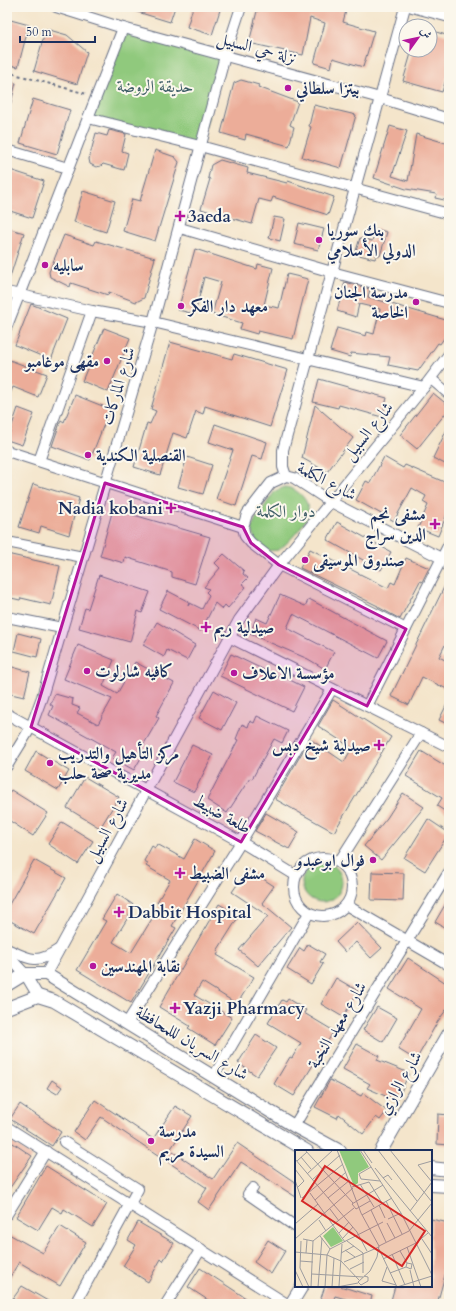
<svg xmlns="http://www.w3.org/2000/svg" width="456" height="1311" font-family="Cardo,Amiri,serif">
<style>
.green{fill:#90c97d;stroke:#567c6e}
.building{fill:#ecad99}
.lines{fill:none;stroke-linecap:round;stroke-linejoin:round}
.minor-casing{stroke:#676f84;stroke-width:12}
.major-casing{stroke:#676f84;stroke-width:14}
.path{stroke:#676f84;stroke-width:2;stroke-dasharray:3 3;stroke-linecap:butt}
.minor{stroke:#fff;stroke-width:10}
.major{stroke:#fff;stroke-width:12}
.marked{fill:#b5179e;fill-opacity:0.2;stroke:#b5179e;stroke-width:3;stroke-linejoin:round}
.poi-dot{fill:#b5179e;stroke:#fbf7ec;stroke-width:1.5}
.labels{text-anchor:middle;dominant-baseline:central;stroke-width:4;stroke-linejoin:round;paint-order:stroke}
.street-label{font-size:17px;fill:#1b2f5e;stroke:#fbf7ec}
.park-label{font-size:17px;fill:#3e5d67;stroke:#fbf7ec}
.poi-label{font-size:17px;font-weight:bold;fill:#1b2f5e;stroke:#fbf7ec;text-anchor:start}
.inset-road{fill:none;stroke:#9d9c9f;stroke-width:1}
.view{fill:#d62828;fill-opacity:0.15;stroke:#d62828;stroke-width:2}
.inset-edge{fill:none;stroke:#1b2f5e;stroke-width:2}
</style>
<rect width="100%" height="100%" fill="#fbf7ec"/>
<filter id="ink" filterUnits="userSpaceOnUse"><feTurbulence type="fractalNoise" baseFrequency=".025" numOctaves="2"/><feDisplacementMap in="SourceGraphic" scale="8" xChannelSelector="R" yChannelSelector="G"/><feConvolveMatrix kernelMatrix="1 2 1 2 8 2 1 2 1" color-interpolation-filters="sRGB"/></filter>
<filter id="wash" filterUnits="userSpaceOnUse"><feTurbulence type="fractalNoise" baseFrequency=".012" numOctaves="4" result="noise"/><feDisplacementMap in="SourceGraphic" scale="16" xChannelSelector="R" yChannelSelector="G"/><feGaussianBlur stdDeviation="0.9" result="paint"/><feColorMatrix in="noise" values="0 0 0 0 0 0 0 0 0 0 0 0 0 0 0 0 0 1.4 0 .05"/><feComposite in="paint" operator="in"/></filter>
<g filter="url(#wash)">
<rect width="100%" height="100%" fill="#f4e5cb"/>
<g class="green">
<path d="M123 28 225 56 200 146 88 118Z"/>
<path d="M285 487C298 488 313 503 307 517 305 524 285 547 278 550 275 551 271 550 268 551L255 541 252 528 255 520 275 491Z"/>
<circle cx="322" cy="882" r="20"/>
</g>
<g id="blocks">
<g class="building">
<path d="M129 7H175L170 22 128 9Z"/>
<path d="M193 7H221L212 35 187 27Z"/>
<path d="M258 7H347L343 22 374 31 363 67 333 58 331 68 314 63 325 23 310 18 303 55 249 43Z"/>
<path d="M7 19 29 25 18 67 7 64Z"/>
<path d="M46 29 67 35 87 52 77 84 34 71Z"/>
<path d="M430 30 449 36V70L442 92 403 81 412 50H430Z"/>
<path d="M241 80 259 85 258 87 298 102 290 125 294 127 289 146 246 134 245 140 221 133 234 83Z"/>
<path d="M7 81 16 83 10 106 7 105Z"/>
<path d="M33 99 70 110 57 154 20 143Z"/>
<path d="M314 105 356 115 341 168 302 157 311 127 309 126Z"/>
<path d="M390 126 407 131 392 176 408 181 416 134 449 144V201L435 198 436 194 406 189 374 178Z"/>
<path d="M109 130 126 134 122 151 128 153 124 170 103 164 101 166 96 167 90 164 89 159 96 133 107 136Z"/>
<path d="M155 150 175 157 179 162 155 241 123 231 132 199 140 201Z"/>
<path d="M220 160 248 168 247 173 287 183 288 181 334 197 328 215 273 197 271 202 259 199 252 224 201 209 210 179 208 178 211 165Z"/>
<path d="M7 169 44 181 32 218 7 210Z"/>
<path d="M83 191 115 201 106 232 74 222Z"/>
<path d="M274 217 285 219 280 241 269 238Z"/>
<path d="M299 223 324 229 318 250 294 244Z"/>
<path d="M7 228 24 233 9 280H7Z"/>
<path d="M376 229 387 232 380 256 376 255 375 259 355 254 360 238 372 241Z"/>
<path d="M64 235 94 245 96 241 155 258 144 298 136 302 109 292 108 295 71 283 70 287 50 277 49 272Z"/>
<path d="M195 249 257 269 258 264 273 268 264 305 279 308 287 274 308 279 293 339 258 331 257 334 240 329 242 323 212 314 221 282 204 277 195 314 178 310Z"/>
<path d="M345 282 370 289 368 297 449 321V331L440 344 438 343 418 371 388 365 390 357 351 353 350 357 330 351 337 328 366 336 367 332 374 334 380 309 359 304 356 317 337 311Z"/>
<path d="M31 304 67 319 51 360 15 345Z"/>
<path d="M104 328 130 338 108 392 82 381Z"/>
<path d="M170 342 232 359 234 354 288 370 270 427 205 406 203 414 196 411 187 438 173 433 160 475 134 467 147 423 150 424 156 411 151 409Z"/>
<path d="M7 359 47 374 38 397 13 387 7 401Z"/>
<path d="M319 379 387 398 382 417 339 405 338 408 313 402Z"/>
<path d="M433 393 449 406V409L417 449 400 435Z"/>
<path d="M75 395 110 409 90 460 52 446 61 420 64 422Z"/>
<path d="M315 405 353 438 327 472 302 458Z"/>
<path d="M18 408 34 414 22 445 7 440Z"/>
<path d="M215 424 267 442 262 459 252 456 236 506 216 499 233 450 209 442Z"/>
<path d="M449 425V466L433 458Z"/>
<path d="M187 457 212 465 203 494 178 487Z"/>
<path d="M384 457 403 468 405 465 449 484V509L438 536 418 528 428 505 423 502 426 496 412 488 394 521 356 500 366 481 370 483Z"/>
<path d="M33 484 79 498 69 535 41 526 39 533 19 527Z"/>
<path d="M113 509 210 537 195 584 172 577V572L125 557 124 563 100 556Z"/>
<path d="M337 522 391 552 381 570 327 540Z"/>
<path d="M310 549 388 588 391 582 395 584 406 558 429 568 422 582 420 581 400 619 378 607V606L300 568Z"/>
<path d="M7 554 60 566 51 605 21 598 20 600 7 597Z"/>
<path d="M224 554 244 571 243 574 248 578 242 584 246 587 228 608 225 605 222 609 215 603 201 631 159 609 168 591 189 602 188 606 190 603 202 609 209 595 206 592 209 589 204 587 220 568 215 563Z"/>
<path d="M99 575 150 592 142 613 138 611 130 642 79 628 85 608 88 609Z"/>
<path d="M449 577V637L439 657 449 662V690L422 677 409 705 391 696Z"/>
<path d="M280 595 305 606 309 599 387 641 378 658 293 614 287 628 334 652 325 669 308 659 250 634 256 618 267 623Z"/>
<path d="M157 622 195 645 187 660 167 650 164 657 143 645Z"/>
<path d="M18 633 41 639 37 657 14 651Z"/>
<path d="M78 645 114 660 103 686 117 694 135 662 174 683 156 716 159 718 141 749 145 751 134 770 112 758 116 752 49 715 53 706 50 704 55 694 73 699 72 705 80 708 77 713 98 724 112 699 64 679Z"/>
<path d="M231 654 281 678 282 676 304 687 292 711 220 676Z"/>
<path d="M9 666 30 672 24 697 7 693V673Z"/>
<path d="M214 690 236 703 222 730 199 718Z"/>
<path d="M333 700 391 737 334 832 275 799 310 739 344 762 352 748 318 726Z"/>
<path d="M449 700V725L439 720Z"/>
<path d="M257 716 288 731 282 743 274 739 252 779 250 778 227 813 207 800 238 740 236 739 242 724 248 727 250 721 254 723Z"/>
<path d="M192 745 213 755 194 792 173 782Z"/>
<path d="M36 751 69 771 58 790 25 771Z"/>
<path d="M421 751 449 768V814L437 806 442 798 406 776Z"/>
<path d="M85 777 119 797 100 828 67 808Z"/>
<path d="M11 790 48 813 33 836 7 819V796Z"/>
<path d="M403 793 424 807 381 860 364 846 387 818Z"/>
<path d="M266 813 299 832 289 849 255 831Z"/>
<path d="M428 819 449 833 425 871 404 858Z"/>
<path d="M62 822 93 841 78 864 48 844Z"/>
<path d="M195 839 215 851 172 926 176 928 131 1003 77 970 106 921 102 919 117 894 135 906 113 942 131 953 161 904 157 902 170 880 146 866 148 863 144 861 152 846 155 848 157 844 184 859Z"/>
<path d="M34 860 66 878 34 934 7 919V908Z"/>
<path d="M248 869 274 886 262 903 291 927 258 966 239 950 268 916 232 892Z"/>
<path d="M372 872 404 873 403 901 371 900Z"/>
<path d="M449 898V930L435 922Z"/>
<path d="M219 904 239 916 217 951 219 952 217 955 254 977 237 1004 202 982 194 995 232 1018 215 1045 188 1028 190 1026 159 1007Z"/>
<path d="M357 922 382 948 371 958 356 942 345 952 336 942Z"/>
<path d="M308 944 325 954 320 962 323 964 311 984 287 969 300 948 304 951Z"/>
<path d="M408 958 449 985V1006L438 1021 416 1060 398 1049 421 1009 389 989Z"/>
<path d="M336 978 358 991 343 1017 321 1004Z"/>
<path d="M288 999 306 1010 304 1013 334 1031 294 1096 274 1084 290 1057 292 1058 301 1043 268 1023 282 1000 286 1002Z"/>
<path d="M377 1007 397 1018 383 1042 363 1030Z"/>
<path d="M256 1035 276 1048 257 1076 238 1063Z"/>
<path d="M357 1044 379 1056 377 1060 409 1073 397 1101 367 1088 370 1084 343 1069Z"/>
<path d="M52 1080 62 1087 57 1094 47 1088Z"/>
<path d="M330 1080 361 1096 363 1093 387 1111 380 1120 376 1117 363 1134 339 1114 337 1118 315 1107Z"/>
<path d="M95 1100 153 1139 175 1106 192 1116 170 1150 213 1179 237 1143 296 1183V1197L241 1162 209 1210 198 1202 207 1188 101 1117 85 1140 74 1132Z"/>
<path d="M20 1104 61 1132 52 1146 10 1119Z"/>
<path d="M438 1114 449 1115V1145L437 1144Z"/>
<path d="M7 1139 32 1156 7 1192Z"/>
<path d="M46 1166 107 1204 93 1227 64 1209 62 1213 52 1207 38 1230 16 1217Z"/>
<path d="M431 1219 449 1223V1261L437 1304H390L395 1286H431Z"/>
<path d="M138 1222 174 1243 163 1261 161 1259 148 1282 123 1266 136 1245 128 1240Z"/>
<path d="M60 1226 86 1242 60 1286 19 1262 7 1282V1233L43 1253Z"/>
<path d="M268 1240 285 1251 271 1274 254 1262Z"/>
<path d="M200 1268 255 1304H214L188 1287Z"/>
<path d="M22 1286 53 1304H9Z"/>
<path d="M325 1286H340L372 1296 370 1304H355L356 1302 335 1296 332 1304H319Z"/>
</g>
</g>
</g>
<g filter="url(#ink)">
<use href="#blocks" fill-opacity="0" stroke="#676f84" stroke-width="1"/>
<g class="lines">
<defs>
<g id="minor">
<path d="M56 7 123 28 380 98 449 119"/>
<path d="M412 7 449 17"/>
<path d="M88 118 200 146 449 214"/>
<path d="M7 150 68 168"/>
<path d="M180 228 332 272 449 303"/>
<path d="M7 292 92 311 153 322 424 387"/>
<path d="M7 326 123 28"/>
<path d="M431 379 449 394"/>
<path d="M7 451 243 527"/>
<path d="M39 461 92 311"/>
<path d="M286 476 283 467V450L405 7"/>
<path d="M7 542 83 557"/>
<path d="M7 617 62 628"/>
<path d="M406 629 279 565 251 543 245 536 243 527 247 514 271 483 286 476 294 478 331 502 449 562"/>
<path d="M229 637 449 747"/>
<path d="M367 706 449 544"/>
<path d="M7 714 241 842 295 875"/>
<path d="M7 766 31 727 42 697 153 322 225 56 241 7"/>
<circle cx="323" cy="887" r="29"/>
<path d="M339 862 421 733"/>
<path d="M346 905 449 965"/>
<path d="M7 949C29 959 36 965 58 950"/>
<path d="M7 955 25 974 38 996"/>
<path d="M46 974 239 620 279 565 424 387 449 354"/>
<path d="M127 1023 241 842 332 689"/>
<path d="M214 1076 309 913"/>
<path d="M294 1126 449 872"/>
<path d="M7 1127 287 1304"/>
<path d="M64 1142 138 1189 75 1304"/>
<path d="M253 1188 248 1194 296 1227"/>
<path d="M7 1214 46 1151"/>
<path d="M166 1304 201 1249"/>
</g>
<g id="major">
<path d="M7 985 25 974H46L294 1126 340 1151"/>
<path d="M7 1008 38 996 54 1001 307 1151"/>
<path d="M381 1151 449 1033"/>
<path d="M431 1168 449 1170"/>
<path d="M431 1185 449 1186"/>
<path d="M291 1304 302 1286"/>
</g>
</defs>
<use href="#minor" class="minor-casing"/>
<use href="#major" class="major-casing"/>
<path class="path" d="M7 72 87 94"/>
<use href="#minor" class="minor"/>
<use href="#major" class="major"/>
</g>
</g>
<path class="marked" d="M105 483 243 527 251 543 279 565 406 629 367 706 332 689 241 842 31 727Z"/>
<g class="poi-dot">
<circle cx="288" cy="88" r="4"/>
<path d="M178 210h4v4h4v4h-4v4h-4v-4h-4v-4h4z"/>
<circle cx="319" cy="240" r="4"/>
<circle cx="45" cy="265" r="4"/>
<circle cx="416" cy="302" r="4"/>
<circle cx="181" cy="306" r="4"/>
<circle cx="107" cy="361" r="4"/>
<circle cx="88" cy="455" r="4"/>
<path d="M169 502h4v4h4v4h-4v4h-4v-4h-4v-4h4z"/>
<path d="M433 518h4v4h4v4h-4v4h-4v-4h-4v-4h4z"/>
<circle cx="305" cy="560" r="4"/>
<path d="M204 621h4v4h4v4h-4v4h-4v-4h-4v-4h4z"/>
<circle cx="87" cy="671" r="4"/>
<circle cx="234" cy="673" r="4"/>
<path d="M377 739h4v4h4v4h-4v4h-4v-4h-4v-4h4z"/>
<circle cx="50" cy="763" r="4"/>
<circle cx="373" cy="860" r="4"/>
<path d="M178 867h4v4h4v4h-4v4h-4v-4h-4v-4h4z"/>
<path d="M117 906h4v4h4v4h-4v4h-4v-4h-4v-4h4z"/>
<circle cx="93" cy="966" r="4"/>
<path d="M173 1002h4v4h4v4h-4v4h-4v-4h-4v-4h4z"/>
<circle cx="151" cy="1141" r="4"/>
</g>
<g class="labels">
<g class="street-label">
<text transform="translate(257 48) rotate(15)">نزلة حي السبيل</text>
<text transform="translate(118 386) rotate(-73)">شارع الماركات</text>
<text transform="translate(368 431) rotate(-51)">شارع السبيل</text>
<text transform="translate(327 481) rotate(28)">شارع الكلمة</text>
<text transform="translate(222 814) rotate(29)">طلعة ضبيط</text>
<text transform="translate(107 830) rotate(-61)">شارع السبيل</text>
<text transform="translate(337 1025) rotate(-59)">شارع معهد النخبة</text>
<text transform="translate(192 1043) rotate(31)">شارع السريان لللمحافظة</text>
<text transform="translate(400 1083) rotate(-60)">شارع الرازي</text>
</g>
<g class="park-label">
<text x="155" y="86">حديقة الروضة</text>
<text x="286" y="511">دوار الكلمة</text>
</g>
<g class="poi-label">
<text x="296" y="88">بيتزا سلطاني</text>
<text x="188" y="216">3aeda</text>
<text x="327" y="230">بنك سوريا<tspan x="327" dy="20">الدولي الأسلامي</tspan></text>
<text x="53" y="265">سابليه</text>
<text x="408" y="292" text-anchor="end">مدرسة الجنان<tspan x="408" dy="20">الخاصة</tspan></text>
<text x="189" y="306">معهد دار الفكر</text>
<text x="99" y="361" text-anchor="end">مقهى موغامبو</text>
<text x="96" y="455">القنصلية الكندية</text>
<text x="163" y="508" text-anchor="end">Nadia kobani</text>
<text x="426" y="514" text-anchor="end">مشفى نجم<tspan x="426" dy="20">الدين سراج</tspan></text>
<text x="313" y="560">صندوق الموسيقى</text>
<text x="214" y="627">صيدلية ريم</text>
<text x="95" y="671">كافيه شارلوت</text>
<text x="242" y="673">مؤسسة الاعلاف</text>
<text x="371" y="745" text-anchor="end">صيدلية شيخ دبس</text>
<text x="58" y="753">مركز التأهيل والتدريب<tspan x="58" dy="20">مديرية صحة حلب</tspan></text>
<text x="365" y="860" text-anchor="end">فوال ابوعبدو</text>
<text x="189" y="873">مشفى الضبيط</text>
<text x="128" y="912">Dabbit Hospital</text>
<text x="101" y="966">نقابة المهندسين</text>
<text x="183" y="1008">Yazji Pharmacy</text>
<text x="159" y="1131">مدرسة<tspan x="159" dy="20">السيدة مريم</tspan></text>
</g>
</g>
<g transform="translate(295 1150)">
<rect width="137" height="137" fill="#f4e5cb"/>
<path d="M44 0H64L74 17 63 23V33L59 36ZM38 77 48 91 36 97 28 86Z" fill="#90c97d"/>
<path class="inset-road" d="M10 0 58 53M42 0 66 63 84 96M65 0 106 63 137 125M68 0 77 13M83 0 122 51M95 0 137 52M6 7 16 19M0 9 62 82 72 101M2 11 12 2M137 11 123 15 137 32M76 17 64 24 66 29 85 31M80 18 137 87M0 19 9 31 3 37M12 24 38 0M88 28 93 25 97 30M0 30 6 48M17 30 45 5M74 32 87 53M65 34 79 57M57 37 74 32M15 43 50 92M7 48 48 14M33 48 55 30M20 50 51 22M75 51 61 59 57 54 88 35M91 51 107 84M84 55 90 68M35 59 44 71M76 60 91 92M115 61 137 32M67 65 97 48M93 69 106 63M24 70 31 81M92 73 100 88M0 74 23 54M44 83 54 72M25 86 35 99 32 105 30 137M48 88 58 77M0 89 58 38M8 89 18 91 16 137M127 89 137 104M6 91 5 118 14 137M18 91 59 58M52 91 68 103V123M112 97 126 137M35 99 88 72M84 99 102 137M50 100 60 107M105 101 112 113 111 117 116 119 117 114 112 113M0 102 32 105 46 111 64 130M11 103 12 90M46 103 59 96M97 104 110 135M88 109 121 93 133 83M5 111 18 112M49 112 84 97M92 117 87 131 101 135M55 119 69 112M0 120 8 137M115 120 119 137M95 123 111 117M17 124 68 127M69 126 73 127V131L66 135 63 132 75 121 82 107 84 96 114 81 137 53M44 136 47 94M23 137 27 88M37 137 39 108M42 137 63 133M102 137 137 126"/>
<path class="view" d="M30 16 130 81 107 116 7 51Z"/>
<rect width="137" height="137" class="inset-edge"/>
</g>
<rect width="456" height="1311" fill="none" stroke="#fbf7ec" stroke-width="24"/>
<g transform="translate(418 38) rotate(57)"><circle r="19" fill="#fbf7ec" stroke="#a1a7b3"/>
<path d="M0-3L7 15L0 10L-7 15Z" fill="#b5179e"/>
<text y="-6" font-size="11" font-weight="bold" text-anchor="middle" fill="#1b2f5e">ش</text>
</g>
<path d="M20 36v6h75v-6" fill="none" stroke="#1b2f5e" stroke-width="2"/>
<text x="26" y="36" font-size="12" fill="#1b2f5e" stroke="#fbf7ec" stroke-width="3" paint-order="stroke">50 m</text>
</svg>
